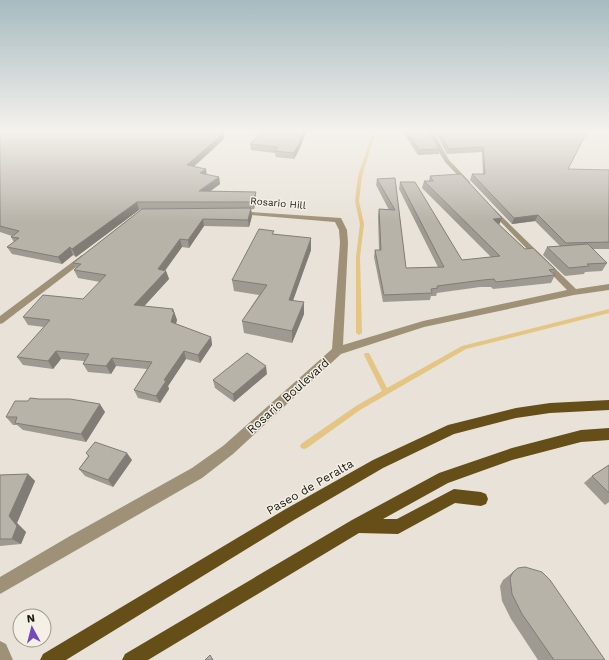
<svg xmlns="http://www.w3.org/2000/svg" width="609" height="660" font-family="'Work Sans',sans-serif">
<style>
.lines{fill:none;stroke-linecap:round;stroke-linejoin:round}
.stream{fill:#e4c584;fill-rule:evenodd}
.minor{fill:#9e9177;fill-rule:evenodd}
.major{fill:#654e17;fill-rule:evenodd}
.wall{fill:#9e9a91}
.shaded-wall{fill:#817d76}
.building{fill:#b8b3a9;stroke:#817d76}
.labels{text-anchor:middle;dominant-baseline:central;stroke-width:3;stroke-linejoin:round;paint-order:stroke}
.street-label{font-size:10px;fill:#191713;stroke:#f5f0e5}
.near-street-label{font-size:12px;fill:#191713;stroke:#f5f0e5}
</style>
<rect width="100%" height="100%" fill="#e8e2d8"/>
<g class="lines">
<g class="stream">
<path d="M374 130H376L362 176 359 201 364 224 360 257 362 333 359 335 356 333V257L360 224 355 201 358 176Z"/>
<path d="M609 309V313L466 349 360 410 307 448 304 449 301 448 300 446 301 444 356 406 382 391 364 355 365 353H369L387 388 462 346Z"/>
</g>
<g class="minor">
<path d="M426 130H432L449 160 470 182V184H466L445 162Z"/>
<path d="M492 208 494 209 576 289 609 284V290L574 295 424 327 341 354 233 454 202 478 0 594V577L70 536 192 468 223 446 332 349 340 243 339 230 335 222 238 214 236 213V211L341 218 347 230 348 243 343 345 423 321 567 290 490 211V209Z"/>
<path d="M82 255H88L89 257 3 323 0 324V316Z"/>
<path d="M0 641 6 644 13 660H0Z"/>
</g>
<g class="major">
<path d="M609 400V410L550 413 516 418 454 434 383 468 294 520 66 660H40L43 654 284 510 373 460 448 425 516 408 550 403Z"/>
<path d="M609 428V440L581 442 512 460 448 483 383 519H397L454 489 481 492 486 494 488 499 486 504 481 506 455 503 398 534 359 533 148 660H122L125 654 352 520 439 473 512 448 581 430Z"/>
</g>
</g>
<g class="wall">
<path d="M0 130 224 139 194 166 207 175 219 177 220 184 210 191 256 192V199L254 209H251L252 216 249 227 204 226 189 248 182 247 165 271H166L169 279 144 306 173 309 177 320 176 324 211 337 212 345 200 363 186 359 168 386 169 389 160 403 138 398 134 390 147 369 116 366 111 374 88 372 83 364 84 361 61 359 53 369 23 365 17 357 44 327 28 325 23 317 83 299 100 282 78 278 74 270 76 268 73 263 142 209 139 210 76 257 73 255 62 264 12 254 7 247 14 242 11 237 12 236 0 232Z"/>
<path d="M264 130H307L299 150 294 159 276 157 275 153 251 150 250 144Z"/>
<path d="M404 130H428L440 149 439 154 418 155 403 132Z"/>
<path d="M434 130H588L568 169 609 170V249H593L607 263 602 271 585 272 584 274 565 276 543 255 547 247 560 246 535 221 512 224 470 180 472 174H483L482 152 447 154Z"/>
<path d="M430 176 499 225 525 249 555 269 553 273 555 275 551 283 493 289 491 287H480L437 293 436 296H431L430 300 383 302 374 257 375 250H379L378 216 379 209 389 210 376 185 377 179 395 178 406 268 438 267 399 189 400 182 462 260 491 257 422 188 424 181H429Z"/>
<path d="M274 234 311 250 293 300 304 314 292 343 244 333 242 321 259 295 234 291 232 280Z"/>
<path d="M267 374 234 402 215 388 213 380Z"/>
<path d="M105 412 86 442 23 430 17 425H13L6 417Z"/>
<path d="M86 453 132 460 113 487 85 476 79 469 88 456Z"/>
<path d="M609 465V502L605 505 584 483 592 476Z"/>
<path d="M28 474 35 481 17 523 26 532 21 544 0 546V475Z"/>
<path d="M513 572 605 660H538L511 619 502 601 500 586 503 580Z"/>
</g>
<g class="shaded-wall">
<path d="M304 130H307L299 150 294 159V153Z"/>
<path d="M224 133V139L188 172 187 165Z"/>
<path d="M206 169 207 176 200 173Z"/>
<path d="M219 177 220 184 201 198 199 191Z"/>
<path d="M256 192V199L254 209 253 202Z"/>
<path d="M137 202 139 210 76 257 72 249Z"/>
<path d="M251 208 252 216 249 227 248 220Z"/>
<path d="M538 215 535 221 512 224 514 218Z"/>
<path d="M502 218 499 225 493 219Z"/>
<path d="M203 219 204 226 189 248 188 240Z"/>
<path d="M311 238V250L289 312V300Z"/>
<path d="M180 239 182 247 160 277 158 269Z"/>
<path d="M70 247 73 255 62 264 58 257Z"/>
<path d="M166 271 169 279 138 313 134 305Z"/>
<path d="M304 302V314L292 343V331Z"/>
<path d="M173 309 177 320 174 330 171 322 172 311Z"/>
<path d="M211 337 212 345 200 363 198 355Z"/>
<path d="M56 351 61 359 53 369 48 361Z"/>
<path d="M184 351 186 359 168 386 169 389 160 403 156 396 164 380Z"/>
<path d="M112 358 116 366 111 374 106 366Z"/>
<path d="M266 366 267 374 234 402 233 394Z"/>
<path d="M100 404 105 412 86 442 81 434Z"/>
<path d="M127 453 132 460 113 487 108 480Z"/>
<path d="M28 474 35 481 17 523 26 532 21 544 12 539 9 516Z"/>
</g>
<g class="building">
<path d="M0 130H202L224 133 187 165 206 169 200 173 219 177 199 191 256 192 253 202H137L72 249 70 247 58 257 7 247 19 238 11 237 19 231 0 226Z"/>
<path d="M264 130H304L299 144 294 153 275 151 278 147 250 144Z"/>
<path d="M406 130H428L440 149 419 150Z"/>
<path d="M438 130H588L568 169 609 170V242L566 243 538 215 514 218 472 174H485L483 147 449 149Z"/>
<path d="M461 174 502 218 493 219 525 249 533 248 555 269 549 270 555 275 496 282 494 279 483 280 437 286 438 288 431 289 432 293 384 295 375 250H381L379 209 395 210 377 179 395 178 406 268 444 267 400 182H415L462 260 500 256 424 181H433L430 176Z"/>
<path d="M251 208 248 220 203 219 188 240 180 239 158 269 166 271 134 305 173 309 172 311 174 312 171 322 211 337 198 355 184 351 164 380 166 381 156 396 134 390 152 362 112 358 106 366 83 364 89 354 56 351 48 361 17 357 50 320 23 317 43 295 83 299 106 275 74 270 81 264 73 263 142 209Z"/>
<path d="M259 229 274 231 272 234 311 238 289 300 304 302 292 331 242 321 267 285 232 280Z"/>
<path d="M588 244 607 263 587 264 589 266 569 268 547 247Z"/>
<path d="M247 353 266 366 233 394 213 380Z"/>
<path d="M30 398 39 399H70L100 404 81 434 15 423 17 417H6L15 401H28Z"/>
<path d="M95 442 127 453 108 480 79 469 89 456 86 453Z"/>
<path d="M609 465V493L592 476Z"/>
<path d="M28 474 9 516 17 526 12 539H0V475Z"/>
<path d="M525 567 542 572 550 580 605 660H554L522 614 512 594 510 578 513 572 518 568Z"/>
<path d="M210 655 213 660H205Z"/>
</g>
<linearGradient id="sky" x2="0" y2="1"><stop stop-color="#a6bbc0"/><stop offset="0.59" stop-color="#f5f2ed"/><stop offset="1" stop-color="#f5f2ed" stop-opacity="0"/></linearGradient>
<rect width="609" height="222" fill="url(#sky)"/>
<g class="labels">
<g class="street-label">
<text transform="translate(278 203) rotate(5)">Rosario Hill</text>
</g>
<g class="near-street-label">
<text transform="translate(288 396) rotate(-42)">Rosario Boulevard</text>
<text transform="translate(310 487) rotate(-30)">Paseo de Peralta</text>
</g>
</g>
<g transform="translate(32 628) rotate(353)"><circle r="19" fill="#f5f0e5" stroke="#9d9991"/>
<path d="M0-3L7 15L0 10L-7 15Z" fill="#7349c2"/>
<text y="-6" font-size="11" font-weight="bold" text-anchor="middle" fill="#191713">N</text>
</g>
</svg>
